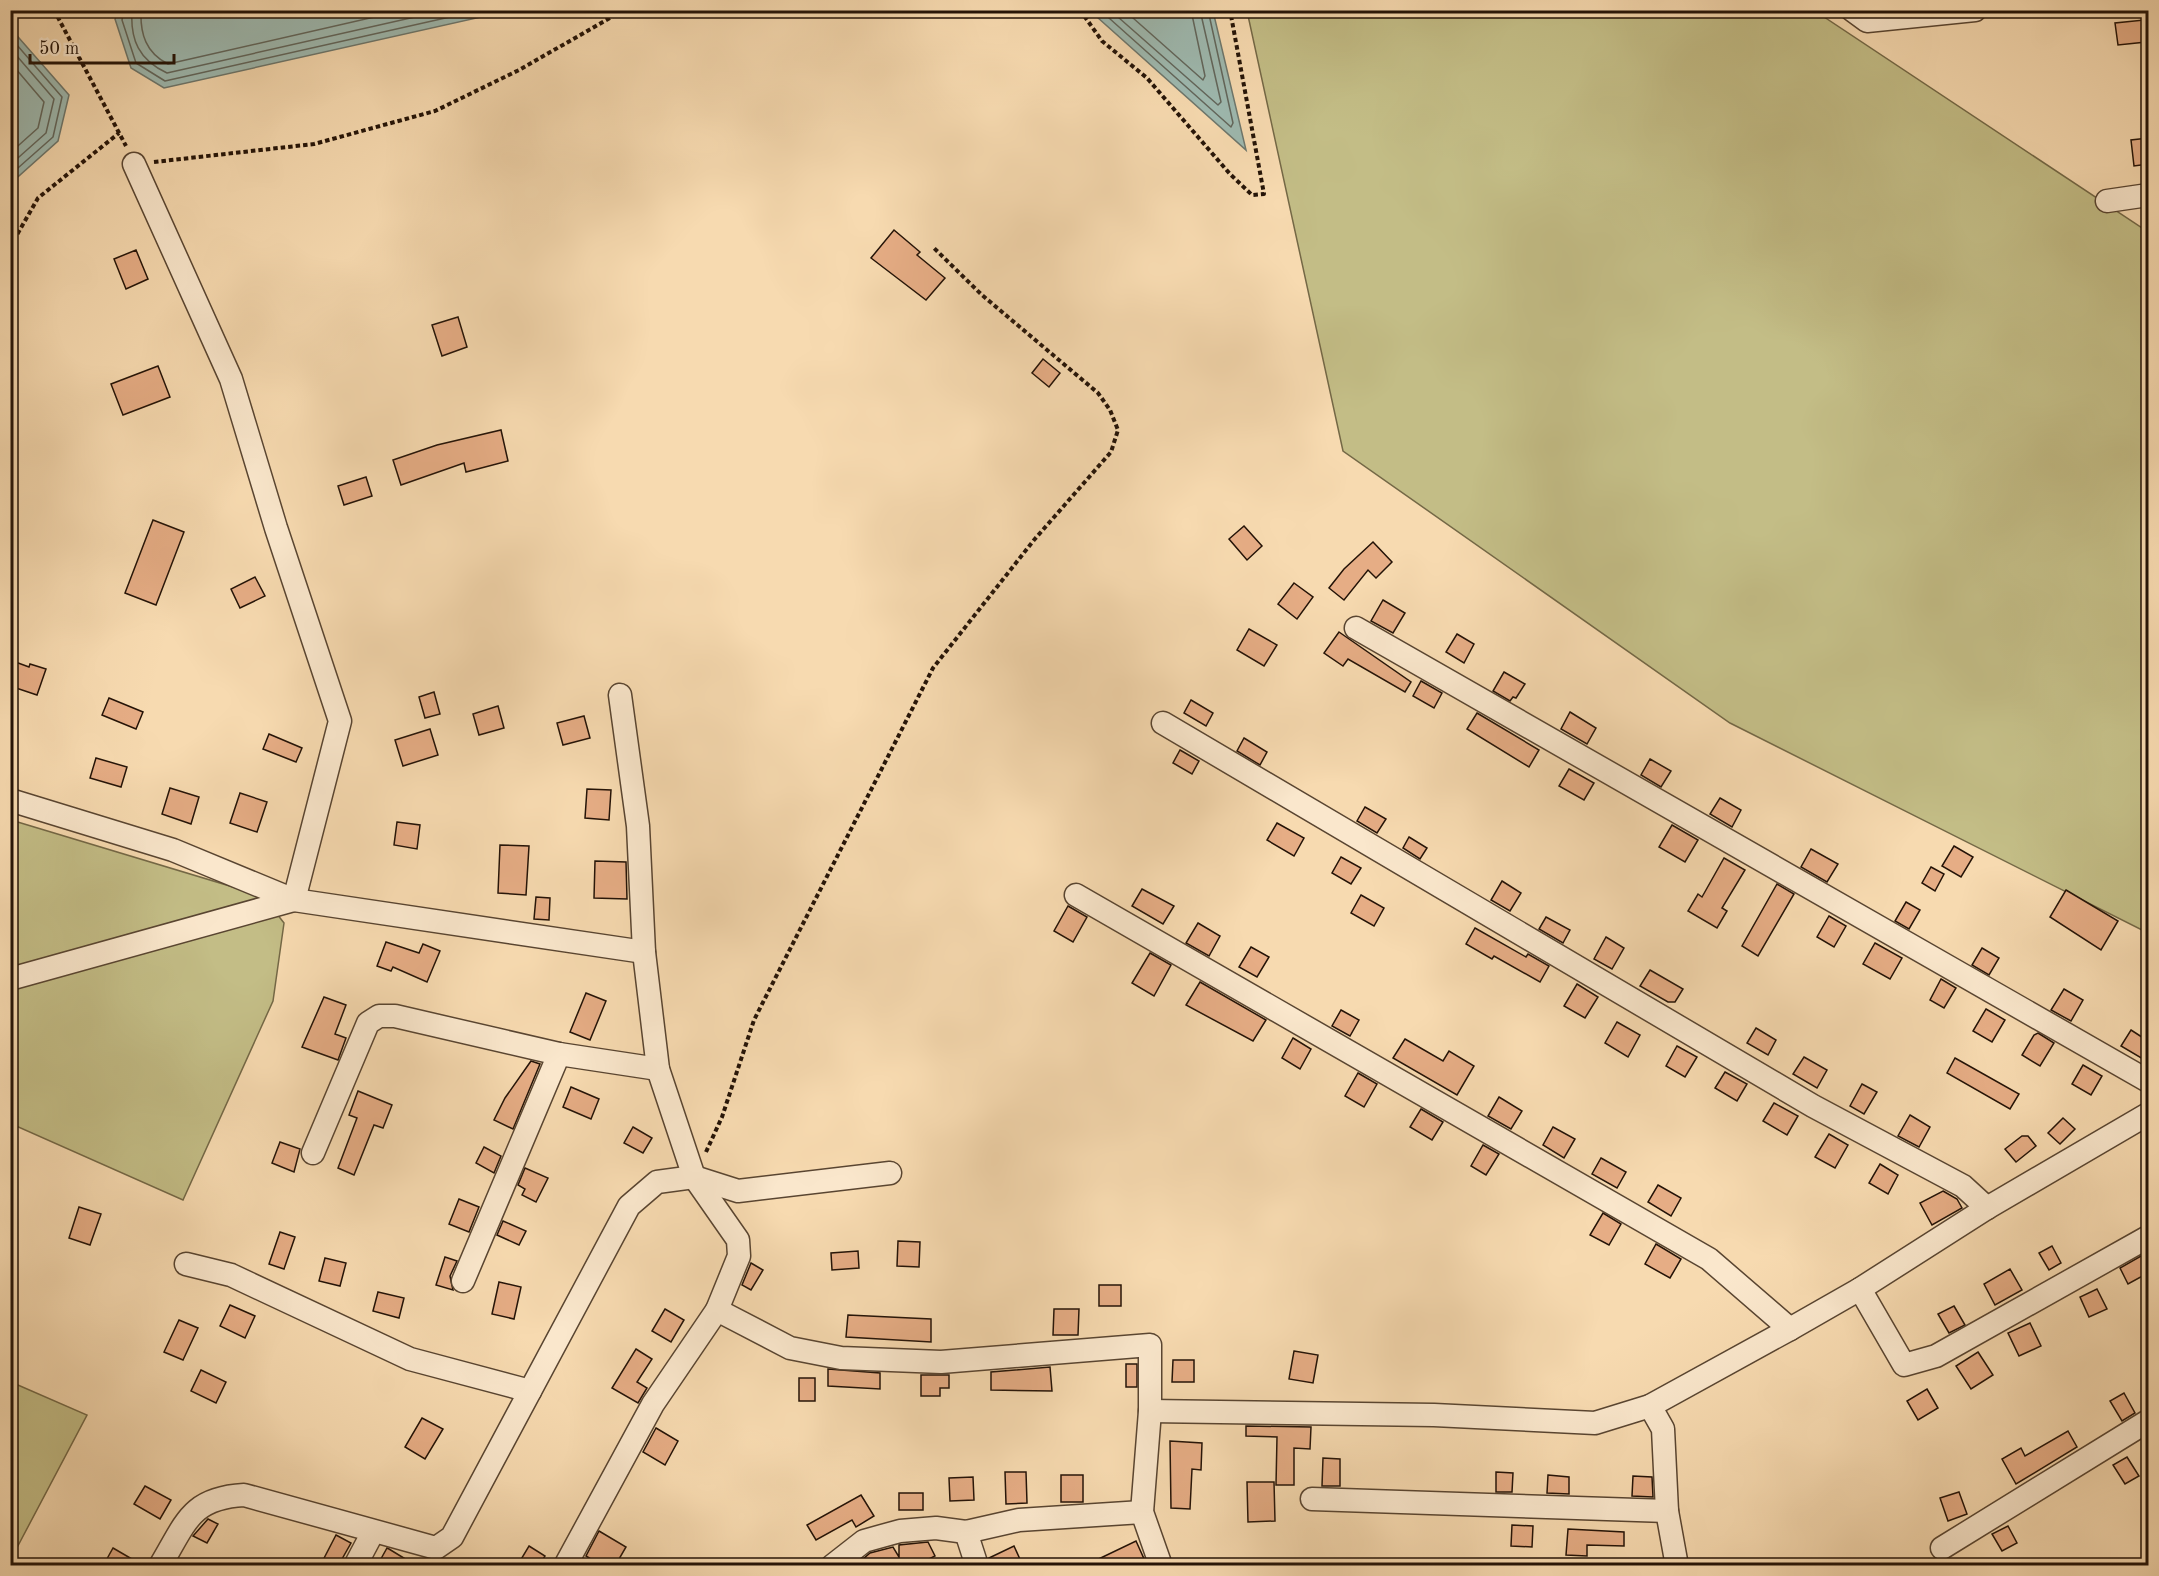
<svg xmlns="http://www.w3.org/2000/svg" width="2159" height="1576" font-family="'Old Standard TT',serif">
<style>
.green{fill:#c3bd86;stroke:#746846;stroke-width:1.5}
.water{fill:#9ebab1;stroke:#6d776d;stroke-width:1.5}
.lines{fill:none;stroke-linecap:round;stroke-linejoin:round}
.shore{stroke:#61665c;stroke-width:1.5}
.building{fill:#e6ad85;stroke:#241307;stroke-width:1.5}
.minor-casing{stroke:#594531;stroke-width:25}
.path{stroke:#241307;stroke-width:4;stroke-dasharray:4.5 3;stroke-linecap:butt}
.minor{stroke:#fae7cc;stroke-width:22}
</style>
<rect width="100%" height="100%" fill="#f7dab0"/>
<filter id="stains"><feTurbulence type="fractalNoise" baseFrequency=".00333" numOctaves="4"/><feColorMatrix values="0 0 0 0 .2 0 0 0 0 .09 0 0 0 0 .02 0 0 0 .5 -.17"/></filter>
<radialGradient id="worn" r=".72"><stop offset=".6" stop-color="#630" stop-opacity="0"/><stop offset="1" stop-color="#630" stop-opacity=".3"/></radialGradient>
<g class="green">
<path d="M1247 11H1815L2148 232V933L1730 723 1343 451Z"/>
<path d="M11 820 263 896 284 923 273 1001 183 1200 14 1125 11 1133Z"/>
<path d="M11 1382 87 1415 11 1559Z"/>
</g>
<g class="water">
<path d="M120 10H508V11L164 88 131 68 115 19Z"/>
<path d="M1092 11H1213L1246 150 1097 17Z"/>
<path d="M12 30 69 95 58 141 11 183Z"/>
</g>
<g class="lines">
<g class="shore">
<path d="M124 10 122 20 136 63 165 81 481 10"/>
<path d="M132 10C130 40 139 60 167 73L446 10"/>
<path d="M141 10C140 34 146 53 168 64L405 10"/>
<path d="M1100 10 1231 127 1233 123 1208 10"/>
<path d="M1110 10 1218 105 1221 102 1200 10"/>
<path d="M1124 10 1203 80 1205 76 1191 10"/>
<path d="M10 37 62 97 53 137 10 175"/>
<path d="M10 48 54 99 46 133 10 165"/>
<path d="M10 62 44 102 38 128 10 153"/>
</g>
</g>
<g class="building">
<path d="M2144 20 2146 42 2118 45 2115 23Z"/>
<path d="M2148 138V164L2134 166 2131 140Z"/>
<path d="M894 230 920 252 917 255 945 278 926 300 871 258Z"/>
<path d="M136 250 148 279 126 289 114 259Z"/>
<path d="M458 317 467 347 442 356 432 325Z"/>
<path d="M1043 359 1060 373 1049 387 1032 373Z"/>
<path d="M158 366 170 397 123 415 111 384Z"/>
<path d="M501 430 508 461 466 472 464 463 401 485 393 460 437 445Z"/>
<path d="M366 477 372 496 344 505 338 486Z"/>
<path d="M153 520 184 532 156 605 125 593Z"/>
<path d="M1244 526 1262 546 1247 560 1229 539Z"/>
<path d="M1373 542 1392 562 1376 578 1368 570 1344 600 1329 588 1344 569Z"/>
<path d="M255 577 265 596 240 608 231 589Z"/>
<path d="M1294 583 1313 597 1297 619 1278 604Z"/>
<path d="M1383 600 1405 613 1393 633 1371 621Z"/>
<path d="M1249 629 1277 645 1264 666 1237 650Z"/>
<path d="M1339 632 1411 682 1405 692 1348 659 1343 666 1324 653Z"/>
<path d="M1457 634 1474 644 1464 663 1446 652Z"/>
<path d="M10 660 29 667 30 664 46 669 37 695 10 686Z"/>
<path d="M1504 672 1525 684 1516 698 1513 697 1510 701 1493 691Z"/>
<path d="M1421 681 1442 693 1434 708 1413 696Z"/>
<path d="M434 692 440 714 425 718 419 697Z"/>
<path d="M109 698 143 712 136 729 102 715Z"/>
<path d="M1191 700 1213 713 1206 726 1184 713Z"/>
<path d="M498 706 504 728 479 735 473 714Z"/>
<path d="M1570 712 1596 728 1587 744 1561 729Z"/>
<path d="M1477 713 1539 750 1529 767 1467 729Z"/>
<path d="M584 716 590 738 563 745 557 723Z"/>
<path d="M430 729 438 755 403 766 395 740Z"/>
<path d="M269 734 302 748 296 762 263 749Z"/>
<path d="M1244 738 1267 752 1260 765 1237 751Z"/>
<path d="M1180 750 1199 761 1192 774 1173 763Z"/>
<path d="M96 758 127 767 121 787 90 778Z"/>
<path d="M1650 759 1671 771 1661 787 1641 775Z"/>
<path d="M1569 769 1594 783 1584 800 1559 786Z"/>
<path d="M170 788 199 797 191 824 162 814Z"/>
<path d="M587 789 611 790 609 820 585 818Z"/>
<path d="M240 793 267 802 257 832 230 823Z"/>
<path d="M1720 798 1741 810 1732 827 1710 814Z"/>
<path d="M1365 807 1386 819 1377 833 1357 821Z"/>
<path d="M397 822 420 825 417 849 394 845Z"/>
<path d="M1277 823 1304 838 1294 856 1267 840Z"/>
<path d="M1672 825 1698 840 1685 862 1659 847Z"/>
<path d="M1409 837 1427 848 1420 859 1403 848Z"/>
<path d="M500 845 529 846 526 895 498 893Z"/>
<path d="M1954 846 1973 857 1961 877 1942 866Z"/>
<path d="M1811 849 1838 864 1827 882 1801 867Z"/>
<path d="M1341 857 1361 868 1351 884 1332 873Z"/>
<path d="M1724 858 1745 870 1722 908 1727 911 1717 928 1688 911 1698 894 1702 897Z"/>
<path d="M595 861 626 862 627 899 594 898Z"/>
<path d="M1931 867 1944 874 1935 891 1922 883Z"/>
<path d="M1502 881 1521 893 1510 911 1491 900Z"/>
<path d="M1777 884 1794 894 1758 956 1742 946Z"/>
<path d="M1142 889 1174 906 1163 924 1132 906Z"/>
<path d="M2066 890 2118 921 2101 950 2050 917Z"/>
<path d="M1361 895 1384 908 1374 926 1351 913Z"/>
<path d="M536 897 550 898 549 920 534 919Z"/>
<path d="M1906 902 1920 910 1909 929 1895 921Z"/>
<path d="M1068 906 1087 917 1073 942 1054 931Z"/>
<path d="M1829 916 1846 926 1834 947 1817 937Z"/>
<path d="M1546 917 1570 930 1563 943 1539 929Z"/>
<path d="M1198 923 1220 936 1209 956 1186 943Z"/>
<path d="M1475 928 1526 957 1528 954 1549 966 1540 982 1494 956 1492 959 1466 944Z"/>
<path d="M1606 937 1624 948 1612 969 1594 959Z"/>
<path d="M386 942 419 953 423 944 440 951 427 982 393 967 391 971 377 966Z"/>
<path d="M1875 943 1902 958 1890 979 1863 964Z"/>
<path d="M1251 947 1269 957 1257 977 1239 967Z"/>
<path d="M1982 948 1999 958 1989 975 1972 965Z"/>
<path d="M1150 953 1171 965 1154 996 1132 983Z"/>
<path d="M1650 970 1683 989 1675 1002H1668L1640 986Z"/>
<path d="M1941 979 1956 988 1944 1008 1930 1000Z"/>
<path d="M1200 982 1266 1020 1253 1041 1186 1005Z"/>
<path d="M1577 984 1598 997 1585 1018 1564 1006Z"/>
<path d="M2064 989 2083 1000 2071 1021 2051 1010Z"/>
<path d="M586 993 606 1001 590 1040 570 1032Z"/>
<path d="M324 997 346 1005 335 1034 346 1038 338 1060 302 1047Z"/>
<path d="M1986 1009 2005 1020 1992 1042 1973 1031Z"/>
<path d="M1341 1010 1359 1020 1350 1036 1332 1026Z"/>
<path d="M1617 1022 1640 1035 1628 1057 1605 1043Z"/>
<path d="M1756 1028 1776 1040 1768 1055 1747 1043Z"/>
<path d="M2131 1030 2148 1041V1062L2121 1046Z"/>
<path d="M2038 1033 2054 1043 2040 1066 2022 1055 2034 1035Z"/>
<path d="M1293 1038 1311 1049 1300 1069 1282 1058Z"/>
<path d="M1405 1039 1443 1061 1449 1051 1474 1066 1457 1095 1393 1058Z"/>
<path d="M1677 1046 1697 1057 1685 1077 1666 1066Z"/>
<path d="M1804 1057 1827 1070 1817 1088 1793 1074Z"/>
<path d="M1955 1058 2019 1094 2010 1109 1947 1073Z"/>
<path d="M531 1061 540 1064 513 1129 494 1120 505 1098Z"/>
<path d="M2083 1065 2102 1076 2091 1095 2072 1084Z"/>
<path d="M1725 1072 1747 1084 1737 1101 1715 1088Z"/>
<path d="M1358 1073 1377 1084 1364 1107 1345 1096Z"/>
<path d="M1862 1084 1877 1092 1864 1114 1850 1106Z"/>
<path d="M571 1087 599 1099 591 1119 563 1107Z"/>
<path d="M358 1091 392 1105 383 1128 374 1125 354 1175 338 1168 357 1118 349 1115Z"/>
<path d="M1499 1097 1522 1111 1511 1129 1488 1116Z"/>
<path d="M1774 1103 1798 1116 1787 1135 1763 1121Z"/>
<path d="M1421 1109 1443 1122 1432 1140 1410 1127Z"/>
<path d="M1910 1115 1930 1127 1919 1147 1898 1136Z"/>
<path d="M2063 1118 2075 1129 2060 1144 2048 1133Z"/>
<path d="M633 1127 652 1138 643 1153 624 1143Z"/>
<path d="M1553 1127 1575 1139 1564 1158 1543 1145Z"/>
<path d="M1829 1134 1848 1145 1835 1168 1815 1157Z"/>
<path d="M2022 1136H2028L2036 1146 2016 1162 2005 1149Z"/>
<path d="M280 1142 300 1149 294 1172 272 1163Z"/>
<path d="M1483 1145 1499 1154 1486 1175 1471 1166Z"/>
<path d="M484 1147 501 1156 494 1173 476 1163Z"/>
<path d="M1601 1158 1626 1172 1617 1188 1592 1174Z"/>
<path d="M1880 1164 1898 1175 1888 1194 1869 1183Z"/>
<path d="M525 1168 548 1178 536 1202 522 1195 525 1189 518 1185Z"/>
<path d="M1658 1185 1681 1198 1671 1216 1648 1202Z"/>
<path d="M1943 1191 1957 1199 1962 1208 1932 1225 1920 1203Z"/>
<path d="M459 1199 479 1207 469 1232 449 1224Z"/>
<path d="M79 1207 101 1214 90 1245 69 1238Z"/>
<path d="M1603 1213 1621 1224 1609 1245 1590 1235Z"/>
<path d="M503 1221 526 1231 519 1245 497 1235Z"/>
<path d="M280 1232 295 1237 284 1269 269 1264Z"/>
<path d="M898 1241 920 1242 919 1267 897 1266Z"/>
<path d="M1656 1244 1681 1259 1670 1278 1645 1264Z"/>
<path d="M2052 1246 2061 1263 2049 1270 2039 1253Z"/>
<path d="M858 1251 859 1268 832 1270 831 1253Z"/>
<path d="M2148 1252V1273L2128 1284 2120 1268Z"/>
<path d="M445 1257 457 1261 450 1276 453 1290 436 1285Z"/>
<path d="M325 1258 346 1263 340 1286 319 1281Z"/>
<path d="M751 1263 763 1270 751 1290 742 1285Z"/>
<path d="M2010 1269 2022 1290 1995 1305 1984 1284Z"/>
<path d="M499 1282 521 1287 514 1319 492 1314Z"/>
<rect x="1099" y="1285" width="22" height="21"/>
<path d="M2097 1289 2107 1309 2089 1317 2080 1297Z"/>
<path d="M378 1292 404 1298 399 1318 373 1311Z"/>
<path d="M230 1305 255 1316 245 1338 220 1326Z"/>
<path d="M1954 1306 1965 1325 1949 1333 1938 1314Z"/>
<path d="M665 1309 684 1320 671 1342 652 1331Z"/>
<path d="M1054 1309H1079L1078 1335H1053Z"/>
<path d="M848 1315 931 1319V1342L846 1337Z"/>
<path d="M179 1320 198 1328 183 1360 164 1352Z"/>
<path d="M2030 1323 2041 1346 2019 1356 2008 1333Z"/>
<path d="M636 1349 652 1359 637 1382 647 1388 638 1403 612 1388Z"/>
<path d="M1294 1351 1318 1355 1313 1383 1289 1379Z"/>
<path d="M1978 1352 1993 1375 1971 1389 1956 1366Z"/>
<path d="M1173 1360H1194V1382H1172Z"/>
<rect x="1126" y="1364" width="11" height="23"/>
<path d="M1050 1367 1052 1391 991 1390V1372Z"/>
<path d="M828 1369 880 1373V1389L828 1386Z"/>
<path d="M201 1370 226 1382 216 1403 191 1391Z"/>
<path d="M921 1375H949V1388H940V1396H921Z"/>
<rect x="799" y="1378" width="16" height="23"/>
<path d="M1927 1389 1938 1408 1918 1420 1907 1401Z"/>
<path d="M2124 1393 2135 1413 2122 1421 2110 1401Z"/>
<path d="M422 1418 443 1429 425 1459 405 1447Z"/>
<path d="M1246 1426 1311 1427 1310 1449 1294 1448V1485H1276L1277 1437 1246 1436Z"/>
<path d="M656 1428 678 1441 665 1465 643 1452Z"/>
<path d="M2068 1431 2077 1447 2016 1484 2002 1459 2021 1448 2025 1456Z"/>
<path d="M1170 1441 1202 1443 1201 1470 1192 1469 1190 1509 1171 1508Z"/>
<path d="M2127 1457 2139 1476 2125 1484 2113 1465Z"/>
<path d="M1323 1458 1340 1459V1486H1322Z"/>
<path d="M1005 1472H1026L1027 1503 1006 1504Z"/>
<path d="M1496 1472 1513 1473 1512 1492H1496Z"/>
<rect x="1061" y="1475" width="22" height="27"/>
<path d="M1548 1475 1569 1477V1494L1547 1493Z"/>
<path d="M1633 1476 1652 1477 1653 1497 1632 1496Z"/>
<path d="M973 1477 974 1500 950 1501 949 1478Z"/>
<path d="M1247 1482H1274L1275 1521 1248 1522Z"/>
<path d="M145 1486 171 1500 160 1519 134 1504Z"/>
<path d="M1959 1492 1967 1514 1948 1521 1940 1498Z"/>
<rect x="899" y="1493" width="24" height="17"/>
<path d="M861 1495 874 1516 856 1527 852 1520 816 1540 807 1525Z"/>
<path d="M208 1519 218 1524 207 1543 193 1536Z"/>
<path d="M1512 1525 1533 1526 1532 1547 1511 1546Z"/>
<path d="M2008 1526 2017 1543 2002 1551 1992 1534Z"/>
<path d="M1568 1529 1624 1532V1546L1587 1545V1556L1566 1555Z"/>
<path d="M599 1531 626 1547 615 1566H602L586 1556Z"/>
<path d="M336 1535 351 1543 338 1566H320Z"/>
<path d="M1136 1541 1145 1561 1136 1566H1084Z"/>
<path d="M928 1542 935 1556 915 1566H855L870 1553 893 1547 899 1557V1545Z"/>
<path d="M529 1546 545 1556 539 1566H517Z"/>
<path d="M1014 1546 1023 1566H990L989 1558Z"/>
<path d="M113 1548 144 1566H103Z"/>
<path d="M387 1548 389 1549 417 1566H377Z"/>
</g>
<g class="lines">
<defs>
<g id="minor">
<path d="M1852 10 1867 21 1975 10"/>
<path d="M2107 201 2148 195"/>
<path d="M1356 628 2148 1081"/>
<path d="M620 695 638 826 644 952 658 1069 694 1177 738 1240 739 1256 717 1310 790 1348 841 1358 941 1362 1150 1345V1411L1142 1512 1161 1566"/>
<path d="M1163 723 1813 1106 1963 1186 1987 1208"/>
<path d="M10 800 173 850 294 900 644 952"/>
<path d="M1076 895 1709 1259 1790 1329"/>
<path d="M10 979 294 900 340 721 276 528 231 379 134 164"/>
<path d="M313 1153 368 1023 379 1016H395L559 1054 658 1069"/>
<path d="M186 1264 231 1275 410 1359 530 1391"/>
<path d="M463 1281 559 1054"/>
<path d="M1860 1289 1904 1365 1936 1356 2148 1237"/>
<path d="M1650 1406 1663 1429 1667 1511 1677 1566"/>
<path d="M1150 1411 1434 1415 1595 1423 1650 1406 1790 1329 1860 1289 1987 1208 2148 1114"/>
<path d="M1312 1499 1667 1511"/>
<path d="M966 1532 977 1566"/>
<path d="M1942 1548 2148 1421"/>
<path d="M160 1566C186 1523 190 1498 244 1495L436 1548 452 1537 629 1206 657 1182 694 1177 738 1191 890 1173"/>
<path d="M355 1566 373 1532"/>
<path d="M565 1566 653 1404 717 1310"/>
<path d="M832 1566 864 1541 900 1531 936 1528 966 1532 1019 1520 1142 1512"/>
</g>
</defs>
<use href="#minor" class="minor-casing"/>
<g class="path">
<path d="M54 10 126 146"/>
<path d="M1080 10 1102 41 1147 78 1230 174 1252 195 1264 194 1230 10"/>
<path d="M154 162 314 144 435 111 519 70 624 10"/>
<path d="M10 247 38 198 119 133"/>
<path d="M706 1152 722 1117 754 1020 933 668 1034 540 1111 452 1118 430 1110 410 1098 393 982 295 934 248"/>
</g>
<use href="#minor" class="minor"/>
</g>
<rect width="2159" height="1576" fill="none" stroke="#f7dab0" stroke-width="36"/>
<rect x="12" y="12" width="2135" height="1552" fill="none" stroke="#241307" stroke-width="3"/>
<rect x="18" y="18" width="2123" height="1540" fill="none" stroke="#241307" stroke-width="1.5"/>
<path d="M30 54v9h144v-9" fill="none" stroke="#241307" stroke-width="3"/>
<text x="39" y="54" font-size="18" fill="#241307" stroke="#fae7cc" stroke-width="4.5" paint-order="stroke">50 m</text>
<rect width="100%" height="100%" filter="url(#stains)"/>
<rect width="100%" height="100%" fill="url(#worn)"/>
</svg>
